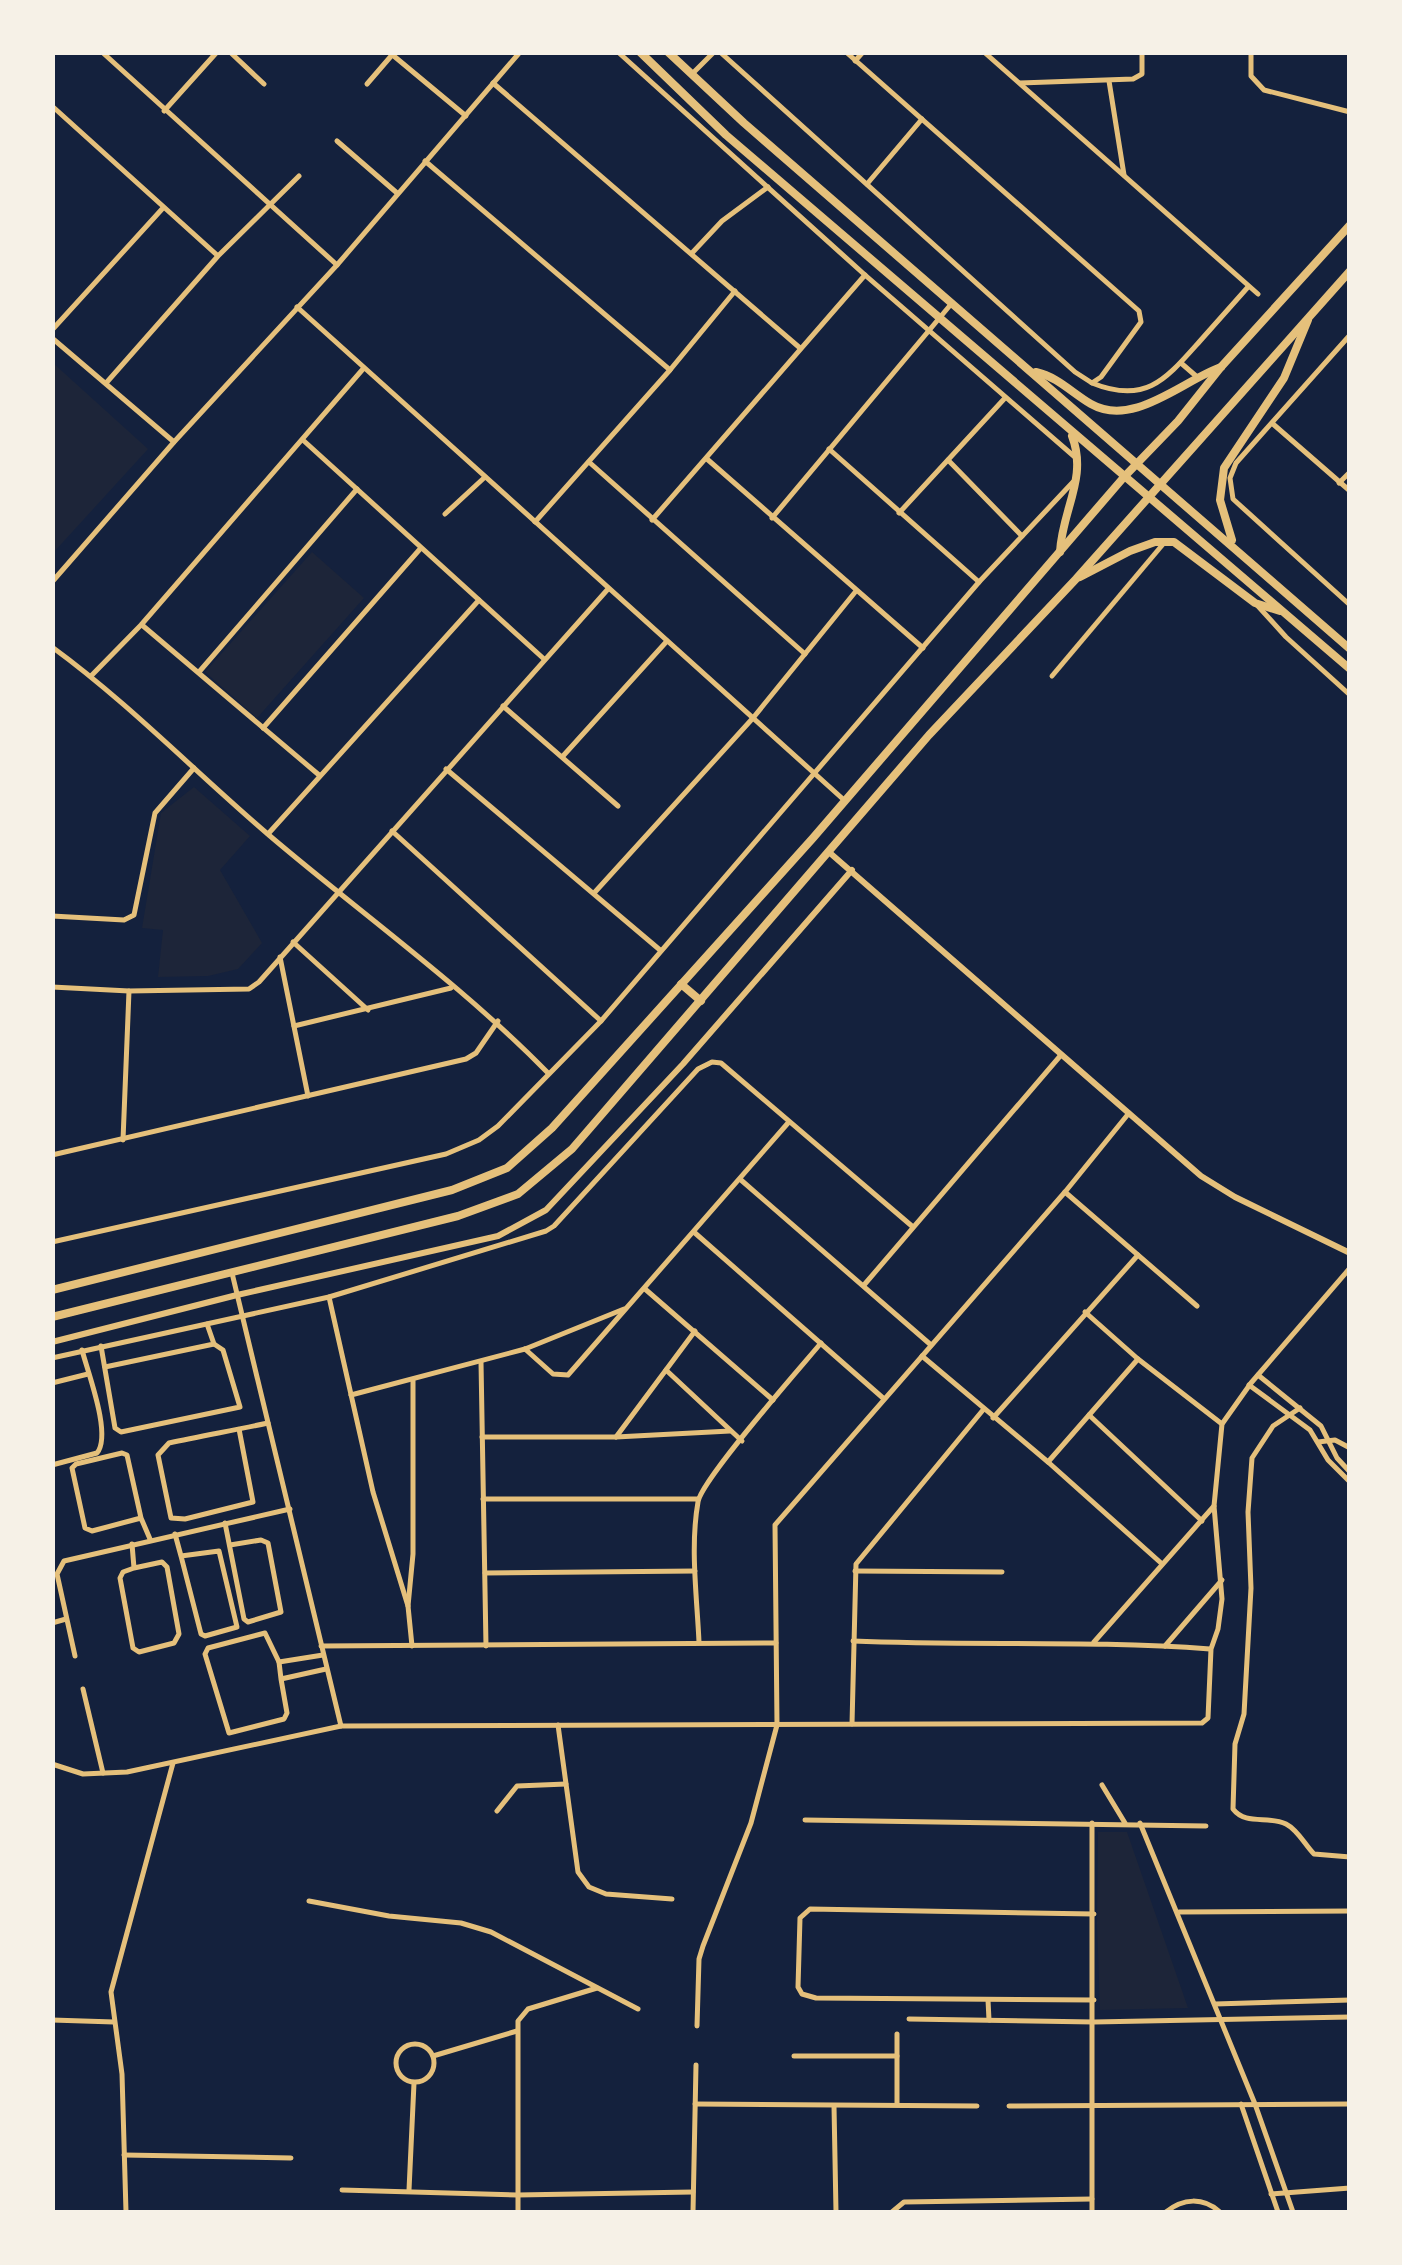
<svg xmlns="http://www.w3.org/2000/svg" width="1402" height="2265" font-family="Lato,sans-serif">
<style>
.green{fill:#1d2539}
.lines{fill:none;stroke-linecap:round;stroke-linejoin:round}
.minor{stroke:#e5c07b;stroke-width:5}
.tertiary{stroke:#e5c07b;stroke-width:6}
.secondary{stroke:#e5c07b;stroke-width:8}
</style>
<rect width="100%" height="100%" fill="#14213d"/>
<g class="green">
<path d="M53 363 148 449 53 553H52Z"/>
<path d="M312 552 364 598 257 718 205 672Z"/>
<path d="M194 787 250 836 220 870 262 943 238 969 208 976 158 977 163 930 142 928 161 813Z"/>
<path d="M1098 1832H1127L1188 2008 1100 2010 1097 1924Z"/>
</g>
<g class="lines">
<g class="minor">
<path d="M102 52 337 265"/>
<path d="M230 52 264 84"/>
<path d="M389 52 466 116"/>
<path d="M618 52 865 275 1076 458"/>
<path d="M720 52 1075 372 1092 383 1101 377 1141 322 1139 311 846 52"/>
<path d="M984 52 1258 294"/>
<path d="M1251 52V76L1264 90 1350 112"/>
<path d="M855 61 863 52"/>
<path d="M692 74 714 52"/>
<path d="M1109 81 1124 175"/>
<path d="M493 83 800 348"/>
<path d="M1020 83 1133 79 1142 74V52"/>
<path d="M367 84 392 55"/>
<path d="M52 106 217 255"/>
<path d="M164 111 217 52"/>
<path d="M337 141 397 193"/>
<path d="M425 161 670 370"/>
<path d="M867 184 922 119"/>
<path d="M692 253 722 221 768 187"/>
<path d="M297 307 844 800"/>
<path d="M52 330 163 208"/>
<path d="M1350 335 1236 463 1230 478 1233 499 1350 605"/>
<path d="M52 338 174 442"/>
<path d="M1181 363 1196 376"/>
<path d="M107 382 218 256 299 176"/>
<path d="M1092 383C1146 405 1166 379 1200 341 1216 323 1232 305 1248 287"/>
<path d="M1273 424 1350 491"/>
<path d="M304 441 544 659"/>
<path d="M829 449 979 582"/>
<path d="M707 459 923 648"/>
<path d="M948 460 1022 536"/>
<path d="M589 462 805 654"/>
<path d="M1339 483 1350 472"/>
<path d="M899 513 1005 398"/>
<path d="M445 514 485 477"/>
<path d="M772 518 952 303"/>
<path d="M652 520 865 275"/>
<path d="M535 522 670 370 735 291"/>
<path d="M52 582 174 442 337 265 520 52"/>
<path d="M1257 605 1286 637 1350 695"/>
<path d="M142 625 319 775"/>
<path d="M52 647C130 704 197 774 270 836 363 915 463 986 548 1073"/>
<path d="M199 672 357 489"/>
<path d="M91 676 141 625 363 369"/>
<path d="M1052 676 1164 543"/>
<path d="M503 706 618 806"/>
<path d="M263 728 420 549"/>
<path d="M563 756 667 641"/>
<path d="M446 769 660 950"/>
<path d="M392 831 601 1021"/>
<path d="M268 834 479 600"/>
<path d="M595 892 753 718 856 591"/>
<path d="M52 916 124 920 134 915 155 813 194 768"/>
<path d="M293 942 368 1010"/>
<path d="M280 957 308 1096"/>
<path d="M52 987 129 991 249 989 259 982 608 589"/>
<path d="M294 1026 451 988"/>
<path d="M123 1140 129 991"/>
<path d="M52 1155 466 1059 476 1053 498 1021"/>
<path d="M741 1180 931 1345"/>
<path d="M1065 1192 1197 1306"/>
<path d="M695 1233 883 1398"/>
<path d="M52 1242 446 1154 479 1140 498 1126 601 1021 979 582 1073 482"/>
<path d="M232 1273 341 1726"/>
<path d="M864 1285 1061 1055"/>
<path d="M645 1289 773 1400"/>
<path d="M329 1297 373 1492 408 1606"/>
<path d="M1085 1312 1138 1359 1222 1424"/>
<path d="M101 1346 115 1428 121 1432 240 1407 223 1350 214 1344"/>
<path d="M525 1349 553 1374 568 1375 788 1123"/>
<path d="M922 1356 1048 1462 1161 1563"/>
<path d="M52 1358 329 1297 546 1231 554 1226 698 1069 712 1062 721 1063 913 1227"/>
<path d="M481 1362 486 1646"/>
<path d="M105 1367 214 1344 207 1324"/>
<path d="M666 1370 742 1441"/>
<path d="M1258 1375 1321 1426 1337 1458 1350 1472"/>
<path d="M52 1383 88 1374"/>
<path d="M1249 1385 1310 1430 1328 1460 1350 1482"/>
<path d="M351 1395 525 1349 624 1309"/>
<path d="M1300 1408 1273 1426 1252 1458 1248 1512 1251 1588 1244 1714 1235 1744 1233 1809C1246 1826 1268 1815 1286 1824 1298 1830 1305 1845 1314 1854L1350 1857"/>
<path d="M1089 1415 1202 1521"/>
<path d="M993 1418 1138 1255"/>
<path d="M239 1429 253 1502 185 1519 171 1518 158 1455 169 1443C202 1436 235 1430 268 1423"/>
<path d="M482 1437H616L730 1431"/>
<path d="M616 1437 695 1331"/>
<path d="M1318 1442 1335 1440 1350 1448"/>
<path d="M1048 1462 1138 1359"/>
<path d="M52 1465 97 1453C112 1435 88 1373 82 1350"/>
<path d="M483 1499H698"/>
<path d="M141 1518 92 1531 85 1528 72 1468 76 1464 122 1453 127 1455 141 1518 150 1539"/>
<path d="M225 1523 244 1619 248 1622 281 1612 268 1543 261 1540 230 1545"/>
<path d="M175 1534 181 1556 219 1551 237 1627 205 1636 201 1634 181 1556"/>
<path d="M132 1544 134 1568 123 1572 120 1578 133 1648 139 1652 174 1643 179 1634 167 1567 162 1562 134 1568"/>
<path d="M855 1571 1002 1572"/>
<path d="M485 1573 695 1571"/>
<path d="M52 1623 66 1619"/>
<path d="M853 1641C972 1646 1091 1640 1210 1649"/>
<path d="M699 1642C697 1597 690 1547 698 1502 701 1480 801 1367 821 1343"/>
<path d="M1094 1642 1214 1506"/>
<path d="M321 1646 776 1643"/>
<path d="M412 1646 408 1606 413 1554V1381"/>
<path d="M1165 1646 1222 1580"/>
<path d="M52 1649V1664"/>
<path d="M75 1656 57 1574 64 1561 290 1509"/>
<path d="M279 1662 323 1655"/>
<path d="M281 1679 279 1662 265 1633 208 1648 205 1654 229 1733 284 1719 287 1713 281 1679 326 1669"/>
<path d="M83 1689 103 1773"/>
<path d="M852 1724 856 1564 983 1410"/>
<path d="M558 1725 578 1872 589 1887 606 1894 672 1899"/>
<path d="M52 1764 83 1774 127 1772 341 1726 1202 1723 1208 1718 1211 1649 1218 1629 1222 1599 1214 1506 1222 1424 1251 1383 1350 1268"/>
<path d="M1102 1785 1125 1823"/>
<path d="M497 1811 517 1786 566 1784"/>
<path d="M805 1820 1206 1826"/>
<path d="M1140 1823 1255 2104 1293 2212"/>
<path d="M309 1901 389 1916 461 1923 491 1932 638 2009"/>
<path d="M1179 1912 1350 1911"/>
<path d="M1094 1914 810 1909 800 1918 798 1987 802 1994 816 1998 1094 2000"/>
<path d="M988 2000 989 2020"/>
<path d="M1215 2004 1350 2000"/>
<path d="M909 2019 1094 2022 1350 2017"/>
<path d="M52 2020 114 2022"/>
<path d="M697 2026 699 1959 703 1946 751 1823 777 1725 775 1525 1065 1192 1129 1113"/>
<path d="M897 2034V2103"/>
<circle cx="415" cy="2063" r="19"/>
<path d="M433 2056 517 2031"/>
<path d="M794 2056H897"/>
<path d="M695 2104 977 2106"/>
<path d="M1241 2104 1278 2212"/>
<path d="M834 2106 836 2212"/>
<path d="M1009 2106 1350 2104"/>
<path d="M124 2155 291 2158"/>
<path d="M342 2190 517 2195 693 2192"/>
<path d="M409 2190 414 2083"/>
<path d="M1271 2194 1350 2188"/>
<path d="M126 2212 122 2074 111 1992 173 1763"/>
<path d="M518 2212V2021L528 2009 597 1988"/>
<path d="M693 2212 696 2065"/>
<path d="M892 2212 904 2202 1092 2199"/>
<path d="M1092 2212V1823"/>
<path d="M1166 2212C1183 2198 1203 2197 1220 2212"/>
</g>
<g class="tertiary">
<path d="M830 853 1201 1176 1235 1197 1350 1253"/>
<path d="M52 1342 237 1295 498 1236 546 1210 683 1064 852 870"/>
</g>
<g class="secondary">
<path d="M640 52 726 135 1350 669"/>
<path d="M668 52 744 123 1350 649"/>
<path d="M1036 372C1058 377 1072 393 1091 404 1133 428 1182 381 1221 367"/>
<path d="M1232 540 1220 500 1224 468 1284 378 1308 320"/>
<path d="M1060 552C1062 510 1088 478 1072 436"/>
<path d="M1080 577 1130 551 1155 542H1174L1255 603 1280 611"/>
<path d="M681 984 701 1001"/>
<path d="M52 1290 452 1190 507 1168 552 1128 813 838 1124 477 1178 421 1221 367 1350 225"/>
<path d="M52 1317 458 1216 518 1194 572 1149 929 735 1076 579 1350 271"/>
</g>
</g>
<rect width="1402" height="2265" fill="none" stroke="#f6f1e7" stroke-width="110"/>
</svg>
